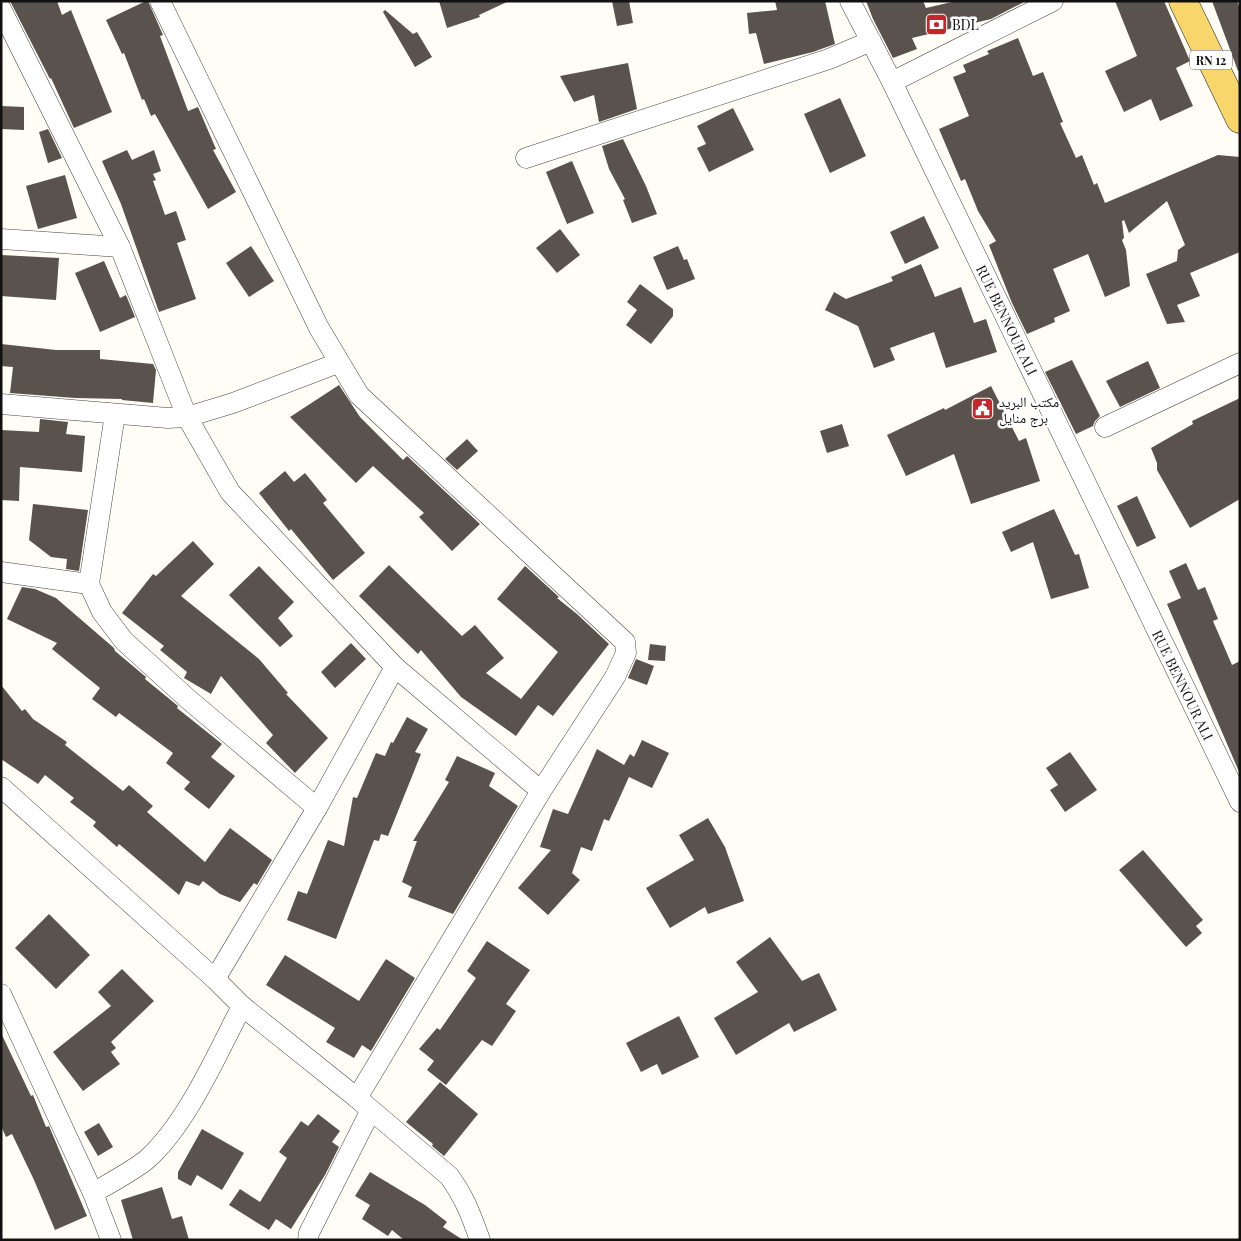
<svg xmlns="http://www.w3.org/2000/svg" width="1241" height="1241" font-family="'Playfair Display','Noto Naskh Arabic',serif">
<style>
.building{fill:#5a524d}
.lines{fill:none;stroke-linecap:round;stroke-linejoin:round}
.street-casing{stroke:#444;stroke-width:21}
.primary-casing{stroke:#222;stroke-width:29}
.street{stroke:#fff;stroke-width:20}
.primary{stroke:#f9d66b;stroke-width:28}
.labels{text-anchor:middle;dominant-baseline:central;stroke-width:5;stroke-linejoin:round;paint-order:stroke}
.shield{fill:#fff;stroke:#585858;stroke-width:1}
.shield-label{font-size:12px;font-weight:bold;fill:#111}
.poi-label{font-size:14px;fill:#111;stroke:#fff;text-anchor:start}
.street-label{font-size:14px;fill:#111;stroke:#fff}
</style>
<rect width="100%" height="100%" fill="#fffdf5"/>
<g class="building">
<path d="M10 1H57L62 15 71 10 112 112 74 128 51 78 50 79Z"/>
<path d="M146 1H148L163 35 160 36 188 111 198 107 216 149 213 150 236 192 208 209 155 114 151 116 144 99 142 100 124 53 122 54 106 20Z"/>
<path d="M439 1H509L479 15 480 17 447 28Z"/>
<path d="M612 1H629L633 23 617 26Z"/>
<path d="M775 1H825L835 44 813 52 764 64 756 33 749 34 747 13 777 10Z"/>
<path d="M866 1H923L926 8 956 1H1026L991 19 912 38 917 49 893 58 873 19Z"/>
<path d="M1115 1H1164L1190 61 1176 68 1193 106 1160 121 1151 99 1124 112 1105 71 1137 56Z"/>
<path d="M1212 1H1237L1240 9V70L1238 71Z"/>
<path d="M385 10 413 34 417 32 432 57 415 67 383 12Z"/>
<path d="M1018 38 1033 76 1043 72 1063 122 1060 123 1076 158 1082 155 1094 185 1097 183 1105 203 1218 155 1240 157V252L1190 273 1200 296 1177 305 1185 322 1167 324 1146 274 1177 261 1178 250 1185 245 1167 201 1129 233 1124 220 1122 221 1124 238 1122 240 1126 250 1130 286 1105 297 1088 254 1053 269 1070 311 1054 318 1055 322 1027 334 1012 303 989 245 996 241 978 211 965 179 961 181 939 129 969 116 953 77 966 72 963 65 989 54 987 51Z"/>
<path d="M628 63 637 109 599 122 594 95 574 102 560 76Z"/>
<path d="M840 98 866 156 830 173 804 114Z"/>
<path d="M1 106 24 107V130L1 129Z"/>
<path d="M733 108 754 150 709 172 697 148 706 144 697 126Z"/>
<path d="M48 129 62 158 48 163 39 132Z"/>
<path d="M623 139 646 186 657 214 632 223 623 200 625 199 609 169 602 146Z"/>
<path d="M127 150 132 160 154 150 161 171 153 174 156 180 153 181 165 215 176 211 186 240 177 243 196 299 159 312 121 204 102 161Z"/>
<path d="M572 161 594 213 567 224 546 172Z"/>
<path d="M65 175 77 218 38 229 26 186Z"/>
<path d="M924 216 939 248 905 264 890 232Z"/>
<path d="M560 229 580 255 557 273 536 248Z"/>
<path d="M251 246 274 281 249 297 226 263Z"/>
<path d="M678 246 684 260 687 259 695 279 667 290 653 257Z"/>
<path d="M1 255 59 258 56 300 1 296Z"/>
<path d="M104 261 120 298 126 295 135 317 100 332 75 273Z"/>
<path d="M921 264 935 297 961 287 974 323 986 319 997 352 946 368 934 332 890 348 895 360 874 368 858 326 825 310 834 292 846 299 893 281 891 277Z"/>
<path d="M640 284 673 309V316L651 344 626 325 637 310 627 302Z"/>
<path d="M1 344 56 350H100V359L153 364 156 370 153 403 122 400V399L75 398 10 393 13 367 1 366Z"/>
<path d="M1072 360 1100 416 1095 421 1093 426 1076 434 1045 372Z"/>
<path d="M1148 361 1160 388 1120 407 1106 381Z"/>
<path d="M339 385 360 417 403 460 407 456 480 524 452 551 419 517 424 513 373 466 356 483 290 417Z"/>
<path d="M991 386 1019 441 1026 438 1040 481 971 504 954 454 906 476 887 435 944 408 945 410Z"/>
<path d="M1240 398V499L1190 528 1157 470V463L1151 448 1193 424 1192 421Z"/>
<path d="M40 419 68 422 66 434 85 436 82 472 20 467 19 501 1 500V430L39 432Z"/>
<path d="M842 424 849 446 827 453 820 431Z"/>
<path d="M467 439 478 451 457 470 445 459Z"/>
<path d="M285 471 294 482 305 473 327 500 323 503 365 553 333 580 291 529 289 531 259 493Z"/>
<path d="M1137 496 1156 538 1137 547 1117 506Z"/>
<path d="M33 504 88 510 79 571 66 569 67 559 51 557 29 540Z"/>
<path d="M1054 509 1075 555 1079 554 1089 588 1051 599 1033 542 1011 552 1002 532Z"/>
<path d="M193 541 214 564 181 596 259 659 288 693 286 694 328 738 295 773 266 743 273 735 221 676 211 694 184 678 187 672 160 650 164 646 122 613 153 574 156 576Z"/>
<path d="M1186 563 1198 590 1205 587 1218 619 1213 621 1232 665 1240 661V774L1167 604 1181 598 1169 571Z"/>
<path d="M389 565 462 636 475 625 504 658 486 673 521 699 558 652 497 599 525 566 559 597 557 598 577 614 609 644 553 716 538 705 516 736 461 697 421 650 418 654 359 596Z"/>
<path d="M259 566 294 602 278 618 293 636 280 647 229 595Z"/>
<path d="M22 587 35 589 56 598 114 648 115 651 146 677 145 679 178 706 177 708 222 744 211 757 235 776 209 809 184 789 190 782 166 763 173 753 119 713 116 717 92 699 100 688 52 649 57 643 7 619Z"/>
<path d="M351 643 366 659 335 688 321 672Z"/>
<path d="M650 644 666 646 665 661 648 660Z"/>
<path d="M636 659 654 666 647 685 628 678Z"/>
<path d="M1 685 22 711 25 709 33 719 67 742 65 745 123 791 129 785 153 806 147 812 205 862 230 828 272 860 257 885 254 883 240 902 220 894 203 881 199 886 186 881 179 895 119 844 117 847 93 826 96 822 70 802 74 798 45 775 38 784 1 759Z"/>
<path d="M407 717 428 729 415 752 421 754 388 836 381 834 379 841 374 840 336 939 287 920 298 891 307 894 328 840 344 846 353 797 357 798 376 753 385 756 391 742 393 743Z"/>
<path d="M642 740 669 753 652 788 629 777 609 821 604 819 592 851 581 847 572 873 580 880 548 915 518 888 551 850 540 847 553 809 568 814 597 749 624 765 630 754 634 757Z"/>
<path d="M1070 752 1097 790 1065 812 1050 790 1058 785 1046 768Z"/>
<path d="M457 756 495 773 489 786 518 806 453 914 408 897 412 887 402 882 417 841H413L449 782 445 780Z"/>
<path d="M708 818 725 847 744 901 708 914 705 907 670 928 646 888 694 860 679 835Z"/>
<path d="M1143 850 1203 920 1196 926 1202 933 1186 947 1119 870Z"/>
<path d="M49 914 90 955 56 989 15 948Z"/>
<path d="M770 937 802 981 819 973 837 1010 794 1032 789 1023 736 1055 714 1018 758 992 736 962Z"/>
<path d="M487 941 530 970 506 1004 516 1011 492 1046 482 1040 446 1085 427 1070 434 1061 419 1049 437 1028 440 1030 476 978 467 971Z"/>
<path d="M285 955 359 1001 386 959 415 978 371 1051 362 1045 354 1058 326 1042 335 1028 266 985Z"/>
<path d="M122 969 154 1001 111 1042 116 1048 111 1052 120 1064 83 1091 53 1052 111 1006 98 992Z"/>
<path d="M679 1016 699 1057 662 1075 657 1064 641 1072 626 1043Z"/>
<path d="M1 1033 31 1096 33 1095 46 1127 49 1126 87 1216 55 1230 34 1180 12 1134 6 1137 1 1126Z"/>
<path d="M440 1082 478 1114 444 1156 432 1146 433 1144 406 1122Z"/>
<path d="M318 1114 340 1131 332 1142 339 1147 325 1175 291 1229 276 1219 269 1230 229 1205 240 1189 260 1202 287 1158 279 1152 301 1121 308 1126Z"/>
<path d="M99 1123 113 1147 98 1156 84 1132Z"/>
<path d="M202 1129 244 1153 222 1190 197 1175 191 1186 178 1179V1172Z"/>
<path d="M370 1172 425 1205 447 1222 443 1227 463 1240H404L392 1230 388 1236 362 1219 370 1205 355 1196Z"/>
<path d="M162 1187 172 1219 182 1216 189 1240H133L121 1200Z"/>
</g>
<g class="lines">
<defs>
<g id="street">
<path d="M160 1 319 328 359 395 625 642 626 653 615 677 541 791 357 1098"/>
<path d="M850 1 892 82 1240 802"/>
<path d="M1 9 120 247 187 417 230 492 395 667 541 791"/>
<path d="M892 82 1053 1"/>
<path d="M526 158 829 59 871 41"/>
<path d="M1 239 120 247"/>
<path d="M1 404 168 418 187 417 233 403 338 363"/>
<path d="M115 414 89 584 102 612 124 641 188 699 317 808"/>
<path d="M1105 427 1240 363"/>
<path d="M1 572 89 584"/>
<path d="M1 787 215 979 242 1006 357 1098 449 1176C465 1198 471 1215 480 1240"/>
<path d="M215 979 317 808 395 667"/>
<path d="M1 994 93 1193 111 1240"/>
<path d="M93 1193C110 1183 129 1173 145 1161 186 1126 217 1054 242 1006"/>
<path d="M308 1240 309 1233 371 1110"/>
</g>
<path id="primary" d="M1183 1 1240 119"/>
</defs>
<use href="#street" class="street-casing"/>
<use href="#primary" class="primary-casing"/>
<use href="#street" class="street"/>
<use href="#primary" class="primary"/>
</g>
<defs>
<symbol id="bank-square" viewBox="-11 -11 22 22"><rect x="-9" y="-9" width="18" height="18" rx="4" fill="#c4262e" stroke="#fff"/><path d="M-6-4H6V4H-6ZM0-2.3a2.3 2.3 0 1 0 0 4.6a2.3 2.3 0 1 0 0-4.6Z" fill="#fff"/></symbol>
<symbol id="civic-square" viewBox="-11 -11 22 22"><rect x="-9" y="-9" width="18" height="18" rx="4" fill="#c4262e" stroke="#fff"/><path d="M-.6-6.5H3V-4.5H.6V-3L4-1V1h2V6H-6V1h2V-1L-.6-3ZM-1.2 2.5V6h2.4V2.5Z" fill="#fff"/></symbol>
</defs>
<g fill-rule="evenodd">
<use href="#bank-square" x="924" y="12" width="25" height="25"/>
<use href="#civic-square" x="970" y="396" width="25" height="25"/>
</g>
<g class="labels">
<rect class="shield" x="1190" y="50.5" width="42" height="19" rx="4"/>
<g class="shield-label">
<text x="1211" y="60">RN 12</text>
</g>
<g class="poi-label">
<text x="952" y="24">BDL</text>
<text x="999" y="401">مكتب البريد<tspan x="999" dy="16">برج منايل</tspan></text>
</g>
<g class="street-label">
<text transform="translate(1007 320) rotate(64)">RUE BENNOUR ALI</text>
<text transform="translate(1183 685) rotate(64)">RUE BENNOUR ALI</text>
</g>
</g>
<rect width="1241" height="1241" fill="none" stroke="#111111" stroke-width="5"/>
</svg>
